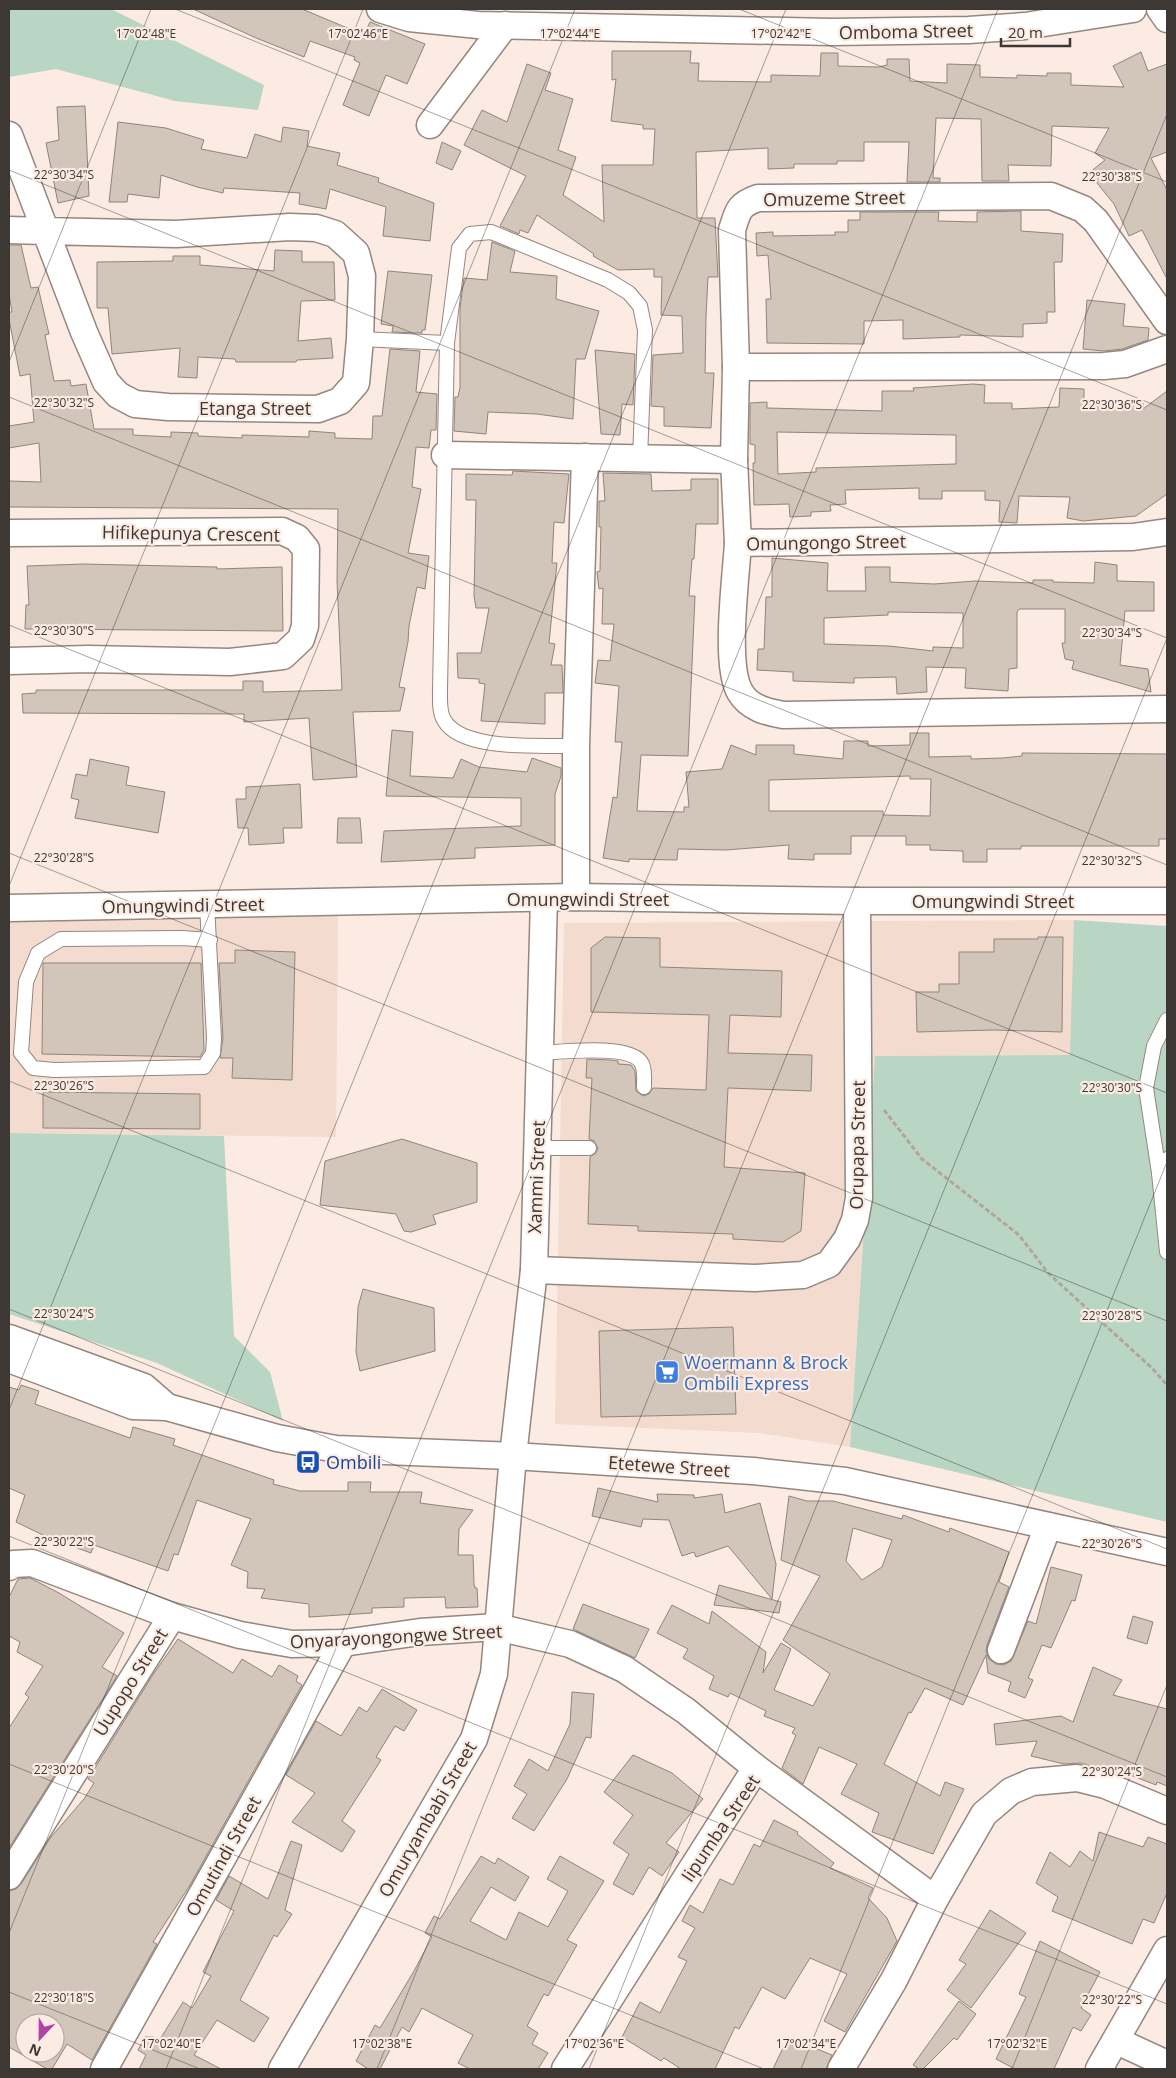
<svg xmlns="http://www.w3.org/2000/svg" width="1176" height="2078" font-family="'Open Sans',sans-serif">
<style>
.built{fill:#f3dccf}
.green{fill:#b9d5c3}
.building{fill:#d2c5ba;stroke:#91857b;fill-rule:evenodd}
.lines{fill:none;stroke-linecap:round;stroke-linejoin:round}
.lane-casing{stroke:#95877f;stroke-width:16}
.street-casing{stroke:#95877f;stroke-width:29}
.path{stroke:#b1a59e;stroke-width:3;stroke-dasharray:5 2.5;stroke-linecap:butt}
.lane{stroke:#fff;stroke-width:14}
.street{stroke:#fff;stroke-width:26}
.ticks{fill:none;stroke:#3e3834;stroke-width:1;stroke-opacity:0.45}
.labels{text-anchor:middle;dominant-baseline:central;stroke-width:4.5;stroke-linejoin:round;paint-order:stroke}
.street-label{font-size:18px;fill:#3e3834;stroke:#fbebe2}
.shop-label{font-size:18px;fill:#366cbe;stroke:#fbebe2;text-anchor:start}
.transit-label{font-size:18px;fill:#164399;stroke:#fbebe2;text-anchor:start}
.ticks-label{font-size:12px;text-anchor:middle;fill:#3e3834;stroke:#fbebe2;stroke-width:4.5;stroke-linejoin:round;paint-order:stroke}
</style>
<rect width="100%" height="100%" fill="#fbebe2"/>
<g class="built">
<path d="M9 908 338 911 336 1137 9 1133Z"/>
<path d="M1074 920 1071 1055 875 1056 850 1447 759 1433 555 1424 564 923Z"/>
</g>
<g class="green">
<path d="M9 9H111L264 85 258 110 175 101 56 69 9 77Z"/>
<path d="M1074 920 1167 926V1522L850 1447 875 1056 1070 1055Z"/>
<path d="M9 1133 224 1136 234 1336 270 1372 283 1421 157 1363 9 1314Z"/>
</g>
<g class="building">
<path d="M193 9H302L364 35 370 22 425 44 407 84 386 75 369 116 343 105 360 63 354 60 355 57 310 41 304 57 256 38Z"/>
<path d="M612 51H691L690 63H699L698 81 771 82V75L820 76 821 53H838V66L879 67 887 65V59H909L910 81 947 83V64L980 65V77L1017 78V75L1047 76V73H1071V85L1124 87 1113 66 1141 52 1148 71 1167 64V152L1151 158 1167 190V279L1142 230 1129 236 1114 204 1089 173 1105 160 1095 153 1109 128 1052 126 1051 166 1008 165 1009 181H982L981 119 936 118 933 178H940V182H907L909 142H864V161H837V164H794V168L768 169V148L696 152 697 218H715L718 277H708L706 317 705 373H714L711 428 664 426V407L651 406 653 355 683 353 682 316 661 315 662 277H654V269L618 270 593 256 594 254 537 215 528 233 520 230 519 234 500 226 526 176 464 145 482 110 507 122 527 64 551 73 545 90 573 99 558 150 576 157 563 195 604 222 602 165H653L655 129H643V125L611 121 616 79 612 80Z"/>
<path d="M85 106 89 196 58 203 46 143 59 140 57 107Z"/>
<path d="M118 122 166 128 204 140 201 149 247 158 255 134 281 142 283 127 309 131 307 146 340 153 337 165 379 178 378 182 434 203 430 241 383 236 386 207 330 189 326 209 299 204 300 193 224 188 223 193 197 187 161 175 159 198 128 194 127 202H109Z"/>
<path d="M442 142 461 151 452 170 436 163Z"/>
<path d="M1021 211V231L1063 234 1062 262H1054L1055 312H1047V323L1023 324V337L960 335V337L903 339V320L864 321V344L767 343 766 299H771L768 255 757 256 756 233 773 232V236L835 235V232H848V220H860V212H939L938 221 977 222V212Z"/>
<path d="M492 242 515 251 510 272 557 276 556 299 599 311 585 359H576L573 419 537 414 488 412 486 434 454 431 455 397H458L460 387V308L464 278 487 280Z"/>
<path d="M9 245H21L31 288 38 287 49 334 45 335 54 381 70 380 71 386 86 384 94 429H133V435L171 437V432L198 433V436L242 438V435L309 437V431L335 433V438L372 439 373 416H382L390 349 420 351 416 392 437 394 436 430H431L429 448 416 447 412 487 421 489 408 553 429 556 425 589 417 587 409 626 408 642 399 687 405 688 400 711 353 712 357 777 313 780 309 718 244 722V714L23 713 22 694 36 693V690H243V681H263V692L342 690 337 581 338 509 9 507V481L41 482 39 443 9 448V426L34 422 30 374 20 376 9 319V312H12L9 294Z"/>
<path d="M275 250 302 251V262H334L335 300 301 301 298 341 331 338 333 358 297 360 296 362H236L235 359 198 357 197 378 178 377 180 348 112 354 108 308H97V262L173 261V256H200V265L274 271Z"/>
<path d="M388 271 432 275 425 330H422V333L392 332 393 326 381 324Z"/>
<path d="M1087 300 1125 304 1123 326 1149 328 1148 340 1122 349 1104 351 1083 349Z"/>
<path d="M595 350 635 354 633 405 622 404 620 435 601 434Z"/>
<path d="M973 384 985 385 984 403H1012V409L1059 407 1060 388 1084 389V402L1143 403V409L1167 391V494L1136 516 1083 521 1067 518 1070 497 1019 496 1017 523 999 522 1000 501 985 500V491H942V499H919V488L845 490 846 504 830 505 831 511 811 512V516L790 517 789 504 754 505 753 463H755V445L750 444V403L767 402V408L882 411V391H914L913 388ZM777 432 956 435V464L816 468V472L778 474Z"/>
<path d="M513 471 569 474 564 523 554 522 552 563H557L549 643 555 644 551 665H562L563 693H545V724L481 721 485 684 479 683V679L458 678 457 653H481L489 608H476L474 596 476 500H466V474L512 475Z"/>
<path d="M603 473 651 474 652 491 691 490V479H718V524H696L694 559H692L689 596H695L688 756 641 755 637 811 684 812V807H689L686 772 722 769 731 745 756 755V745H794V754L843 759 844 741H868V746L910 745V733H929V757L971 756V759L1003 758 1022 756V753L1167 754V839H1159V846H1021V849H987V862H963V851L930 850V845H906V836H851V854H814V860L788 859 789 845 726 850 678 849 677 860 629 859V862L603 858 613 797 617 798 622 742H615L619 686 595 683 598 660 610 661 614 624H602L603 588 599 589 597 572 600 571 601 527H599V501H605ZM910 776V779H931L930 816 883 815V811H769V780Z"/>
<path d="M772 558 828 563 827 591H866L865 567H890V582L934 584 975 581 1033 583V580H1053V582L1094 583 1095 562 1117 565V581L1154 582V611H1125L1120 665 1148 669 1151 692 1072 669 1074 661 1065 659 1062 643H1065V609H1019L1017 612V668L1009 669 1008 691 965 688 966 668 926 667 927 692 897 694 896 677 854 678V683L793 681V672L757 670 758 649H764L766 597H772ZM888 612 963 613V648L933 647V651L889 646 824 644V618L888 615Z"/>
<path d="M83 564 217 567V569L282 567 283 631 25 629 26 605H29L27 566Z"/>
<path d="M392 730 413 732 410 776 453 778 461 759 479 767 527 772 532 758 561 768V776L555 794V845L475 848V858L381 862 384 831 521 826V798L386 796Z"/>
<path d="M90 759 129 767 126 785 165 792 158 833 75 818 79 800 71 798 76 774 87 776Z"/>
<path d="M300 784 302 828H283L284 843 249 845 248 828H238L236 799H246V787Z"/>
<path d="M338 818H360L362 843H337Z"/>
<path d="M605 937 660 938V967L782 971 781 1017 730 1015 728 1053 812 1055 811 1091 728 1088 724 1167 805 1173 801 1231 783 1242 733 1239V1234L638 1231V1226L588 1224 590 1157 596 1153 598 1148 594 1141 589 1139 592 1078H586L587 1059 610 1060 618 1061V1064L631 1065 635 1071 636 1091 643 1096 649 1094 653 1088 706 1090 709 1015 591 1012V948Z"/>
<path d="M1038 937H1063L1062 1032 993 1030 917 1032 916 992H939V984H959V952H994V939H1038Z"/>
<path d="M235 950 295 952 292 1080 232 1078 233 1058H220L223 1038 219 963H235Z"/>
<path d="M43 963H201L204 1050 200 1057 42 1054Z"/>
<path d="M43 1092 200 1094V1129L43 1128Z"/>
<path d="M402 1139 477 1163V1202L433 1215 436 1224 411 1232 404 1231 396 1214 320 1205 325 1161Z"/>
<path d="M363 1289 434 1308 435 1351 360 1371 356 1352 358 1307Z"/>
<path d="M733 1327 736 1414 601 1417 599 1331Z"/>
<path d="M21 1385 39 1391 35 1404 130 1438 133 1427 175 1439 173 1445 274 1480 273 1484 300 1491H348V1482H371L370 1492H422L420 1503 473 1510 459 1529 458 1555H473L474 1584 475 1588H477L478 1607 446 1608 445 1597 404 1598V1607L372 1608V1613L309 1617V1604L261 1598 265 1589 247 1588 248 1572 231 1565 251 1519 197 1500 178 1555 174 1554 168 1571 94 1545 91 1553 47 1537 16 1522 25 1495 9 1488V1387L19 1390Z"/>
<path d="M598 1488 658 1502 657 1494 694 1495V1498L722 1494 725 1513 760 1503 776 1564 772 1599 728 1546 696 1557 694 1552 682 1556 669 1520 643 1519 641 1527 592 1516Z"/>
<path d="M789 1496 807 1501H833L902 1519 903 1515 949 1532 950 1528 1009 1552 999 1582 1009 1587 987 1645 986 1652 989 1659 996 1664 1004 1665 1011 1661 1028 1621 1036 1624 1051 1567 1082 1575 1075 1601 1072 1600 1051 1648 1042 1645 1028 1678 1033 1680 1025 1698 1008 1691 1011 1682 988 1673 986 1655 963 1705 925 1688 911 1713 909 1712 884 1764 940 1796 945 1782 964 1789 933 1854 872 1832 879 1813 841 1794 857 1764 819 1747 803 1784 782 1768 796 1735 792 1733 795 1728 764 1716 766 1711 730 1693 728 1697 709 1689 714 1676 683 1658 688 1649 657 1633 672 1605 709 1624 712 1611 766 1652 763 1673 781 1643 791 1649 774 1690 813 1706 830 1674 783 1640 820 1576 781 1560ZM853 1528 892 1540 882 1567 862 1580 846 1561Z"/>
<path d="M30 1578 59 1593 124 1633 102 1667 117 1676 9 1848V1728L29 1697 25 1694 43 1666 17 1652 20 1642 9 1636V1597L18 1579Z"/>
<path d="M719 1585 781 1602 779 1613 714 1605Z"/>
<path d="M583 1604 649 1629 635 1658 573 1629Z"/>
<path d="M1133 1616 1153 1622 1147 1644 1127 1638Z"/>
<path d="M178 1639 233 1673 242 1659 272 1677 279 1665 298 1676 296 1681 302 1685 190 1885 153 1942 157 1944 92 2060 67 2044 52 2069H47L9 2047V1891L16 1889 21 1884 51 1837 84 1799 94 1783 88 1779 154 1673ZM25 2023H55V2053H25Z"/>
<path d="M1093 1667 1122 1680 1113 1695 1167 1709V1786L1157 1782 1156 1785 1125 1773 1124 1777 1081 1763 1064 1764 1031 1756 1037 1741 996 1745 994 1724 1061 1716 1073 1722Z"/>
<path d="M382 1689 417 1710 404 1731 395 1726 376 1757 381 1760 342 1821 355 1831 342 1852 292 1822 315 1793 286 1775 316 1721 341 1736 359 1707 367 1712Z"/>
<path d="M572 1692 594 1694 591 1738 586 1737 567 1779 534 1831 512 1818 527 1794 514 1786 529 1759 548 1771 570 1724Z"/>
<path d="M633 1755 672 1773 703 1799 666 1843 679 1852 662 1876 649 1867 633 1895 613 1884 629 1854 613 1843 633 1815 604 1792Z"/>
<path d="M774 1820 798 1832 797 1834 834 1863 830 1868 873 1888 868 1898 887 1918 897 1941 845 2032 824 2021 847 1974 810 1958 785 1999 762 1987 739 2029 735 2027 715 2069H681L664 2058 661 2061 622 2037 640 2002 660 2013 687 1961 678 1957 695 1928 682 1921 690 1905 703 1913 720 1879 733 1885 754 1844 760 1847Z"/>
<path d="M1099 1832 1143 1847 1148 1837 1167 1844V1893L1154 1923 1143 1919 1132 1944 1052 1911 1058 1897 1036 1883 1050 1852 1070 1867 1080 1851 1093 1861Z"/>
<path d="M291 1841 302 1845 285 1910 292 1914 277 1937 274 1935 240 2000 269 2018 254 2042 217 2020 194 2055 221 2069H139L146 2055 138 2050 145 2037H153L159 2041 183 2002 192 2008 211 1976 203 1972 234 1911 216 1900 229 1876 268 1899Z"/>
<path d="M481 1856 495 1864 498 1858 529 1877 515 1901 491 1887 470 1921 506 1940 519 1912 548 1927 568 1891 547 1879 560 1856 604 1881 567 1940 577 1945 548 1996 544 1994 527 2026 538 2033 532 2044 548 2053 538 2069H470L458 2063 473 2035 422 2008 409 2032 402 2027 380 2069H368L356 2061 375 2025 380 2028 414 1971 432 1937 425 1933 434 1916 440 1919Z"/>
<path d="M990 1910 1026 1933 971 2008 947 1990 966 1964 959 1960Z"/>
<path d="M1040 1941 1100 1972 1081 2008 1091 2015 1081 2031 1073 2027 1054 2069H1015L996 2059 1026 1997 1019 1994Z"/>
<path d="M959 2001 976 2014 957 2040 954 2038 923 2069H919L913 2065Z"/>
<path d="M788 2037 832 2055 826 2069H773Z"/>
</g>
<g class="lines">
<defs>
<g id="lane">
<path d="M360 339 447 343"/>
<path d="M576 746C543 745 462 752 444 720 439 712 440 698 440 689L447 343 459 248 470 234 491 232 608 280 629 293 640 306 645 330 640 458"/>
<path d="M207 905 214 1038 213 1053 204 1067 54 1070 33 1068 21 1053 26 982 38 953 61 939 182 938 210 940"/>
<path d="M540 1053C560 1052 633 1043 642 1064 645 1070 644 1081 644 1087"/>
<path d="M537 1148H589"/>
<path d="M1167 1159 1159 1173 1167 1252"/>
<path d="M1159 1173 1146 1088 1154 1046 1167 1020"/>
</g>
<g id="street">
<path d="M380 9 409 18 478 25 832 32 969 30 1025 26 1133 9"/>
<path d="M1160 9 1167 19"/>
<path d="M430 125 505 25"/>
<path d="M9 135 84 332 106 382 118 395 135 404 168 407 318 409 340 401 356 383 360 339 362 276 356 253 335 234 316 228 290 227 176 234 44 231 9 230"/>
<path d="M1167 321 1096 221 1083 209 1051 196 758 198C738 205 738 211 732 230L736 367 1104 366 1125 364 1167 349"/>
<path d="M736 367 734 460 738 543"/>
<path d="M445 455 734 460"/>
<path d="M1167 532 1133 537 738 543C736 577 724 665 740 692 749 708 767 712 783 715L1167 709"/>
<path d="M9 533 282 531 297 538 306 549 305 626 301 639 283 656 230 662 88 659 9 661"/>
<path d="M576 897V746L585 457"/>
<path d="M9 908 576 897 857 901H1167"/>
<path d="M534 1270 755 1278 803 1275 829 1264 847 1239 855 1220 859 1198 857 901"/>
<path d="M9 1338 144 1387 167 1407"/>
<path d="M9 1359 133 1406 167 1407 277 1438 336 1449 513 1456 753 1471 845 1481 1167 1552"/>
<path d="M9 1567 13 1564 32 1563 172 1616 240 1635 292 1644 343 1643 420 1632 497 1627 570 1644 624 1669 686 1711 756 1768"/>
<path d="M1001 1650 1048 1526"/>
<path d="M9 1876 172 1616"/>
<path d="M1117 2041 1167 2064"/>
<path d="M104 2069 343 1643"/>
<path d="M282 2069 474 1739 494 1674 513 1456 534 1270 544 898"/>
<path d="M565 2069 756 1768 935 1899"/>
<path d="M841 2069 894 1980 935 1899 984 1814 1011 1791 1032 1782 1077 1778 1105 1785 1167 1811"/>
<path d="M1099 2069 1167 1950"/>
</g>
</defs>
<use href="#lane" class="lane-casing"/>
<use href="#street" class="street-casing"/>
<path class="path" d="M884 1110 922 1159 1019 1235 1048 1273 1153 1369 1167 1385"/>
<use href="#lane" class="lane"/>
<use href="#street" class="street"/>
</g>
<path class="ticks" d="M175 9 1167 410M739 9 1167 182M9 170 1167 638M9 362 151 9M9 397 1167 865M9 625 1167 1093M9 853 1167 1321M9 886 363 9M9 1081 1167 1549M9 1309 1167 1777M9 1410 575 9M9 1536 1167 2004M9 1764 764 2069M9 1933 786 9M9 1992 200 2069M166 2069 998 9M377 2069 1167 114M589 2069 1167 638M801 2069 1167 1162M1012 2069 1167 1685"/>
<defs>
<symbol id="supermarket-square" viewBox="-11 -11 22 22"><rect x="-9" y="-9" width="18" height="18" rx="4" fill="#3f7fe0" stroke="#fbebe2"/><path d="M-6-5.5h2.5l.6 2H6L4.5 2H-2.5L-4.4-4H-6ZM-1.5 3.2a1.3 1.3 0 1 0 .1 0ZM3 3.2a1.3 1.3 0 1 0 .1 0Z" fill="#fff"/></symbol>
<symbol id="bus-square" viewBox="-11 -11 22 22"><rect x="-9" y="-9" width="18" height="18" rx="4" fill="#1a4fb4" stroke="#fbebe2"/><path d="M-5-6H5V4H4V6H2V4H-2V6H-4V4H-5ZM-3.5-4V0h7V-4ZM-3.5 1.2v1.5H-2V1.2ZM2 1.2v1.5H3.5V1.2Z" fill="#fff"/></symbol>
</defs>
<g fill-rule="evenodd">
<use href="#supermarket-square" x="653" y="1358" width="28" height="28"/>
<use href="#bus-square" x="294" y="1448" width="28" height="28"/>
</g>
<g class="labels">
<g class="street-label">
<text transform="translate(906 31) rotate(-1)">Omboma Street</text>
<text transform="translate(834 198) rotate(-1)">Omuzeme Street</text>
<text x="255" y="408">Etanga Street</text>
<text transform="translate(191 533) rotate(1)">Hifikepunya Crescent</text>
<text transform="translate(826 542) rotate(-1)">Omungongo Street</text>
<text x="588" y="899">Omungwindi Street</text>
<text x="993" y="901">Omungwindi Street</text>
<text transform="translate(183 905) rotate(-1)">Omungwindi Street</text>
<text transform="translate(857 1145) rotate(-89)">Orupapa Street</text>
<text transform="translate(536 1177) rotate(-88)">Xammi Street</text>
<text transform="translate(669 1466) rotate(4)">Etetewe Street</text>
<text transform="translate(396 1636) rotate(-3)">Onyarayongongwe Street</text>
<text transform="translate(130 1682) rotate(-58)">Uupopo Street</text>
<text transform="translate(427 1819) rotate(-60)">Omuryambabi Street</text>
<text transform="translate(720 1828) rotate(-56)">Iipumba Street</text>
<text transform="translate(223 1856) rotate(-61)">Omutindi Street</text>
</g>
<g class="shop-label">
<text x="684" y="1362">Woermann &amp; Brock<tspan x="684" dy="21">Ombili Express</tspan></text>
</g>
<g class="transit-label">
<text x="326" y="1462">Ombili</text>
</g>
</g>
<g class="ticks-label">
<text x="358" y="38">17°02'46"E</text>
<text x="146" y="38">17°02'48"E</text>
<text x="570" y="38">17°02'44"E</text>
<text x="781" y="38">17°02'42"E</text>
<text x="64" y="179">22°30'34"S</text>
<text x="1112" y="181">22°30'38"S</text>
<text x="64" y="407">22°30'32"S</text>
<text x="1112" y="409">22°30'36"S</text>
<text x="64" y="635">22°30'30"S</text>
<text x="1112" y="637">22°30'34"S</text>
<text x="64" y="862">22°30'28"S</text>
<text x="1112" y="865">22°30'32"S</text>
<text x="64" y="1090">22°30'26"S</text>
<text x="1112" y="1092">22°30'30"S</text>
<text x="64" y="1318">22°30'24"S</text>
<text x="1112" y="1320">22°30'28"S</text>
<text x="64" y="1546">22°30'22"S</text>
<text x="1112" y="1548">22°30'26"S</text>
<text x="64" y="1774">22°30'20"S</text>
<text x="1112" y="1776">22°30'24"S</text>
<text x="64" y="2002">22°30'18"S</text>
<text x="1112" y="2004">22°30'22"S</text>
<text x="171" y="2048">17°02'40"E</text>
<text x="382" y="2048">17°02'38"E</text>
<text x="594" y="2048">17°02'36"E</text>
<text x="806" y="2048">17°02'34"E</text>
<text x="1017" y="2048">17°02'32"E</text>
</g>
<rect width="1176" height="2078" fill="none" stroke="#3e3834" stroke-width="20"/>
<g transform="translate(40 2038) rotate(202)"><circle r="24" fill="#fbebe2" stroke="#afa39c"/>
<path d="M0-4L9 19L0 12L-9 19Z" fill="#b044a4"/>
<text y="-8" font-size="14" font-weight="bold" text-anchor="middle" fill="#3e3834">N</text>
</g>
<path d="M1001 38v8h69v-8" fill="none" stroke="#3e3834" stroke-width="2.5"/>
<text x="1008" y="38" font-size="15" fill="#3e3834" stroke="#fbebe2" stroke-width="4" paint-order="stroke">20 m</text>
</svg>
